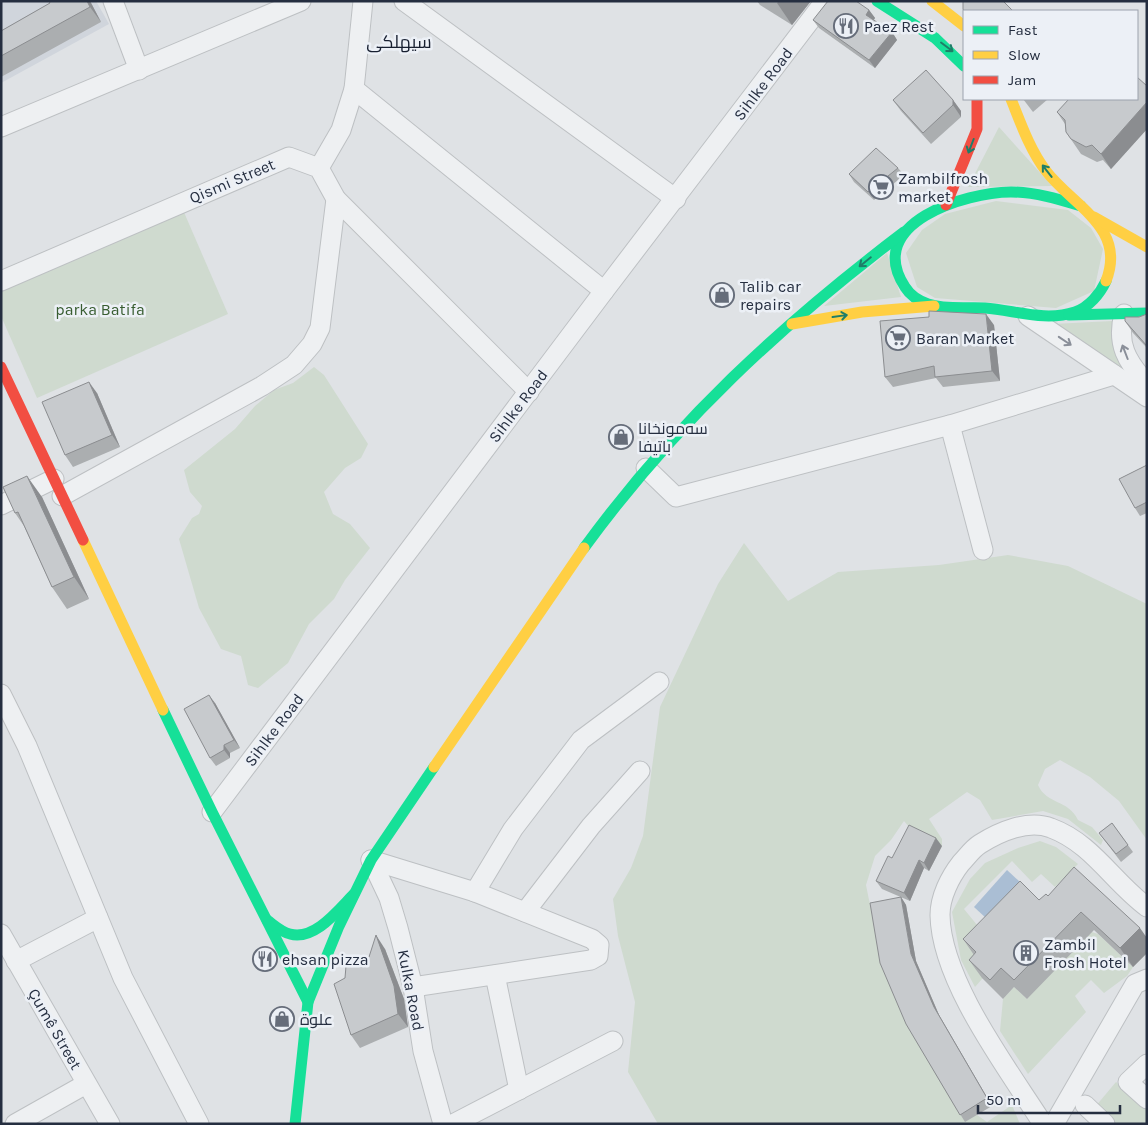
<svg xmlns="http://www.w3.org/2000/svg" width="1148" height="1125" font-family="Karla,Cairo,sans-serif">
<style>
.built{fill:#d0d5dc}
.green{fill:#cfdacf}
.water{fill:#aabed4}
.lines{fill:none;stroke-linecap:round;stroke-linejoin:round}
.street-casing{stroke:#bdc0c3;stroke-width:21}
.street{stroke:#eef0f2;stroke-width:19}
.fast{stroke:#16e098;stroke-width:11}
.slow{stroke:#ffcf43;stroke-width:11}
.jam{stroke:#f24e42;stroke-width:11}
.wall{fill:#abaeb0}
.shaded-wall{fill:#8b8d90}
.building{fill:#c7cacd;stroke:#8b8d90}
.oneway{stroke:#1e7e68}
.oneway2{stroke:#8a8f99}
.labels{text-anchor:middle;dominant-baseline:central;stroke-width:5;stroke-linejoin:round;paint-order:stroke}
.poi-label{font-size:16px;fill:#252e40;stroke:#ecf0f6;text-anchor:start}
.street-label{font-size:16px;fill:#252e40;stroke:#ecf0f6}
.park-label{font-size:16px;fill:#385d31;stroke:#ecf0f6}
.neighbourhood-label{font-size:18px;fill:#171f30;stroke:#ecf0f6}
</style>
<rect width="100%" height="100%" fill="#dfe2e5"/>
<path class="built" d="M1 1H96L109 24 1 83Z"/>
<g class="green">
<path d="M999 127 1052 186 968 187Z"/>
<path d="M996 201 1068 210 1091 228 1103 249 1094 291 1056 308 935 298 917 287 906 253 922 230 945 214Z"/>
<path d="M183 210 228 314 37 398 1 316V290Z"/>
<path d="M887 253 901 297 824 306Z"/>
<path d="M1112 321 1115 353 1126 371 1104 360 1053 324Z"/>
<path d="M314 367 324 375 368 444 361 458 345 468 324 492 333 514 350 524 370 548 345 580 334 599 309 624 288 663 258 688 248 685 241 656 221 649 199 608 179 539 192 518 199 514 202 506 190 492 184 470 235 429 255 406 274 390 293 383Z"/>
<path d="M744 543 788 601 838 572 939 565 1008 555 1068 566 1147 604V840L1119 801 1090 777 1060 760 1045 769 1038 785C1047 805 1068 799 1078 820L1092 827 1103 840 1101 845 1068 819 1043 811 992 820 980 800 967 792 929 819 942 839V846L914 833 904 821 891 840 875 856 866 885 869 900 893 974 970 1110 987 1122 1012 1105 1020 1124H658L628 1072 635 1002 618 936 613 899 631 868 643 836 660 707 718 584Z"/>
<path d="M1040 841 1056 847 1078 864 1055 887 1041 874 1032 882 1012 861 964 909 982 931 989 971 975 987 961 960 952 912 970 879 985 863 1018 848Z"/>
<path d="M1073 926 1098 934 1133 967 1127 976 1104 993 1091 980 1075 996 1086 1012 1028 1074 1000 1031 1003 999 1014 987 1027 999Z"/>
<path d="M1116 1082 1147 1109V1124H1114L1095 1107Z"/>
</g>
<path class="water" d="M1007 870 1020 882 987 919 974 907Z"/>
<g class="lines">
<defs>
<g id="street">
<path d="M113 1 139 70"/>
<path d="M404 1 676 199"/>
<path d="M354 89 604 291"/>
<path d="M1 127 301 1"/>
<path d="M319 168 341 130 354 89 363 1"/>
<path d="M1 281 289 157 319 168 336 199 529 392"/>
<path d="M1124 314C1116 344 1127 362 1147 384"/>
<path d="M1028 316 1147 397"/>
<path d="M950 425 983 550"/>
<path d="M646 468 676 497 950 425 1114 375"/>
<path d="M62 496 262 386 294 365 312 344 320 328 336 199"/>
<path d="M1 505 54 479"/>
<path d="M1 694 27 746 123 978 199 1124"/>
<path d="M212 812 604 291 825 1"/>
<path d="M371 860 475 892 592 939 599 945 598 956 591 960 413 987"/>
<path d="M371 860 389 898 398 928 413 987 423 1051 443 1124"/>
<path d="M475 892 513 829 581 740 659 682"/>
<path d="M525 912 591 826 640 771"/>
<path d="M1 934 110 1124"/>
<path d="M16 961 98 918"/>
<path d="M495 975 519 1090"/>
<path d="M1147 1064 1128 1082 1147 1099"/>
<path d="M1085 1105 1105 1124"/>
<path d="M15 1124 86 1084"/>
<path d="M453 1124 613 1041"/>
<path d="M1043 1124C1008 1069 941 981 940 915 940 897 950 877 961 863 967 857 972 849 980 844 999 832 1028 819 1051 828 1092 843 1113 882 1147 907"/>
<path d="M1054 1124 1135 984 1147 979"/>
</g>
</defs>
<use href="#street" class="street-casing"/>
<use href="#street" class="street"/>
<g class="fast">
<path d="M877 1 935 38 964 66"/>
<path d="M1081 206C1058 199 1035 192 1011 192 966 192 863 223 905 287 910 295 919 301 928 304 946 310 966 307 985 308 1014 310 1045 322 1075 312 1089 307 1100 294 1106 281"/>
<path d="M1069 315 1147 313"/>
<path d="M584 548C676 422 780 326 904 232"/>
<path d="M163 710 212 812 308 1002"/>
<path d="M267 920C274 925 281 932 290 934 315 941 339 909 354 894"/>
<path d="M295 1124 308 1002 339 926 371 860 434 767"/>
</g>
<g class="slow">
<path d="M932 1 964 26"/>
<path d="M1011 99C1021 124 1030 150 1046 171 1073 206 1127 228 1106 281"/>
<path d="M1094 217 1147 247"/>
<path d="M792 324 862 312 934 306"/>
<path d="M83 540 163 710"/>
<path d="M434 767 584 548"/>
</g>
<g class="jam">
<path d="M946 205 977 129V99"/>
<path d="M1 367 83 540"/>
</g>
</g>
<g class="wall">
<path d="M49 1H90L101 22 1 77V31L50 3Z"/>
<path d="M757 1H811L792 25 760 5Z"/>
<path d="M869 10 875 18 874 20 892 32 897 40 875 68 819 28 813 20Z"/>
<path d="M1147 86V129L1111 169 1103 160 1097 162 1081 154 1066 132 1065 124 1057 112Z"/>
<path d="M1023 99H1048L1033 112Z"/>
<path d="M893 100H953L961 111V117L931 144 901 111Z"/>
<path d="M898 168 904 175 874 200 854 182 849 174Z"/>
<path d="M1147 314V348L1133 333 1125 321Z"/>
<path d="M994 325 1000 381 943 387 936 378 893 387 885 377Z"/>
<path d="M97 393 120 447 73 467 65 455Z"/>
<path d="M1147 465V513L1140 516 1135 508Z"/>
<path d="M42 497 89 599 67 609 52 587 24 526 15 513Z"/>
<path d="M215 703 240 748 230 753V758L216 766 210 758Z"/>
<path d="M1112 823 1133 852 1121 862 1099 833Z"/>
<path d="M942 846 929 871 924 868 910 901 882 889 876 881Z"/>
<path d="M1048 896 1147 938V953L1133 967 1094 930 1027 999 1014 987 1003 999 982 978 969 960 974 955 963 939Z"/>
<path d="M901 897 906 905 916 961 939 1015 992 1106 965 1122 935 1073Z"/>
<path d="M385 949 404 999 408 1027 360 1048 351 1035 345 978 369 957Z"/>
</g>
<g class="shaded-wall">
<path d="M87 1H90L101 22 90 7Z"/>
<path d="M779 1H811L792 25 777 3Z"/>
<path d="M869 10 875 18 872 22 866 15Z"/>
<path d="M892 32 897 40 875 68 869 60Z"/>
<path d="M953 100 961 111V117L953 105Z"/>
<path d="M1147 102V129L1111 169 1101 154Z"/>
<path d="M986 314 994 325 1000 381 992 371Z"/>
<path d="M89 382 97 393 120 447 112 435Z"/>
<path d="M27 476 42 497 89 599 74 577Z"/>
<path d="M209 695 215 703 240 748 234 740Z"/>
<path d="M224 745 230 753V758L224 750Z"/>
<path d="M936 838 942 846 929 871 924 863Z"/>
<path d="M919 860 924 868 910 901 904 893Z"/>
<path d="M901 897 906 905 916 961 939 1015 992 1106 987 1098 934 1007 911 954Z"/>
<path d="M1140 928 1147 938V953L1133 967 1120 948Z"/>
<path d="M376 935 385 949 404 999 408 1027 398 1014Z"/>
</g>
<g class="building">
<path d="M49 1H87L90 7 1 56V31L50 3Z"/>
<path d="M828 1H856L869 10 866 15 892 32 869 60 813 20Z"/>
<path d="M963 1H1003L1013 11H964L963 9Z"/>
<path d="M926 70 953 100V105L923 133 893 100Z"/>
<path d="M1137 77 1147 86V102L1101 154 1092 145 1086 147 1071 139 1066 132 1065 120 1057 112 1069 99H1137Z"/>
<path d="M876 148 898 168 868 192 849 174Z"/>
<path d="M929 311 986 314 992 371 935 377 934 366 885 377 880 321 929 317Z"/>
<path d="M1147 314V346L1125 321V317H1139Z"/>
<path d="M89 382 112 435 65 455 42 402Z"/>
<path d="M1147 465V502L1135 508 1119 479Z"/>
<path d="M27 476 74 577 52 587 18 512 15 513 3 487Z"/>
<path d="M209 695 234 740 224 745V750L210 758 184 709Z"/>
<path d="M1112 823 1128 845 1116 854 1099 833Z"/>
<path d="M909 825 936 838 924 863 919 860 904 893 876 881 888 856 892 858Z"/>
<path d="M1074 867 1140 928 1120 948 1081 912 1014 980 1001 968 990 980 969 960 976 952 963 939 1020 881 1039 900 1046 894 1048 896Z"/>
<path d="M901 897 911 954 934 1007 987 1098 960 1115 906 1024 880 963 870 903Z"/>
<path d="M376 935 394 986 398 1014 351 1035 334 984 345 978 346 966 354 960 369 957Z"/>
</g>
<defs><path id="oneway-shaft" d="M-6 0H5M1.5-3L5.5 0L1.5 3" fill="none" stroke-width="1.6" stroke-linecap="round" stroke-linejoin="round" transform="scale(1.25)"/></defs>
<g class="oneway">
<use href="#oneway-shaft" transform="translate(947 47) rotate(37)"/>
<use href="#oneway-shaft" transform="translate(971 146) rotate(111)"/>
<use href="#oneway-shaft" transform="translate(1047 171) rotate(-128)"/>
<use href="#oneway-shaft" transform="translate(865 262) rotate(141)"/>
<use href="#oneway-shaft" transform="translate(840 316) rotate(-8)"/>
</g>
<g class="oneway2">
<use href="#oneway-shaft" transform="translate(1065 341) rotate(34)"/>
<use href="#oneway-shaft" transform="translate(1125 352) rotate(-111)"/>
</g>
<defs>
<symbol id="restaurant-ring" viewBox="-11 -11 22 22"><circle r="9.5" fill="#ecf0f6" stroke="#666d7a" stroke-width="1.5"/><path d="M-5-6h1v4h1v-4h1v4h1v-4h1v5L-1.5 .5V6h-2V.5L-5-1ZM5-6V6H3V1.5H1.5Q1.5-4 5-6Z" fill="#666d7a"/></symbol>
<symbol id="supermarket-ring" viewBox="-11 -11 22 22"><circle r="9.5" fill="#ecf0f6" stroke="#666d7a" stroke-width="1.5"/><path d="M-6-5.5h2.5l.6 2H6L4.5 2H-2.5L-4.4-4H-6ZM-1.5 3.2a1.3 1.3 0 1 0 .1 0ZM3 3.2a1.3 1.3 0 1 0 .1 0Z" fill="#666d7a"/></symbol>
<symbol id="shop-ring" viewBox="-11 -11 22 22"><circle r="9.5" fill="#ecf0f6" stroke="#666d7a" stroke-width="1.5"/><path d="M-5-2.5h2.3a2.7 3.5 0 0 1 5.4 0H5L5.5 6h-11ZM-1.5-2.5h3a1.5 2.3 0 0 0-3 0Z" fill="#666d7a"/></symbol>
<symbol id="building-ring" viewBox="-11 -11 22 22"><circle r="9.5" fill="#ecf0f6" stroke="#666d7a" stroke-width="1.5"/><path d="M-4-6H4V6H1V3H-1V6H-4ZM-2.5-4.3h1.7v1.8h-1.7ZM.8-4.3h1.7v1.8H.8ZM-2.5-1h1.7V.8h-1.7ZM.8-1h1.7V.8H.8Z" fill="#666d7a"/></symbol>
</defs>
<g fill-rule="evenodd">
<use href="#restaurant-ring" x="832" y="12" width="28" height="28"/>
<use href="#supermarket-ring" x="867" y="173" width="28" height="28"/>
<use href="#shop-ring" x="708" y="281" width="28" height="28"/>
<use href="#supermarket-ring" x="884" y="324" width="28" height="28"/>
<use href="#shop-ring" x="607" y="423" width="28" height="28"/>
<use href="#building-ring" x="1012" y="939" width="28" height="28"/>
<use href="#restaurant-ring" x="251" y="945" width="28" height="28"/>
<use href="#shop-ring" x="268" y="1005" width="28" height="28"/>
</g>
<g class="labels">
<g class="poi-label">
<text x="864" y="26">Paez Rest</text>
<text x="898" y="178">Zambilfrosh<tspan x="898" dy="18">market</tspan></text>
<text x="740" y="286">Talib car<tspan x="740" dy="18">repairs</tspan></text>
<text x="916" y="338">Baran Market</text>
<text x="638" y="428">سه‌مونخانا<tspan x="638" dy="18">باتيفا</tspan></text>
<text x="1044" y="944">Zambil<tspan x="1044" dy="18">Frosh Hotel</tspan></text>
<text x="282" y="959">ehsan pizza</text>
<text x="300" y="1019">علوة</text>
</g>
<g class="street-label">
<text transform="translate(763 84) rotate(-53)">Sihlke Road</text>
<text transform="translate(232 181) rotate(-23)">Qismi Street</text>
<text transform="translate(518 406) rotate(-53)">Sihlke Road</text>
<text transform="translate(274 730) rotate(-53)">Sihlke Road</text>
<text transform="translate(411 990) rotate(79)">Kulka Road</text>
<text transform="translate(55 1029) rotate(60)">Çumê Street</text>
</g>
<g class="park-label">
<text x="100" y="309">parka Batifa</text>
</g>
<g class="neighbourhood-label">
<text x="399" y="42">سيهلكى</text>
</g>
</g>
<rect width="1148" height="1125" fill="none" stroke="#252e40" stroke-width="5"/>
<rect x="963" y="10" width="175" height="90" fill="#ecf0f6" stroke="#9ca2ad"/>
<rect x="973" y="26" width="25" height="8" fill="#16e098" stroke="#9ca2ad"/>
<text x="1008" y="35" font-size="15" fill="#252e40">Fast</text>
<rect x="973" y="51" width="25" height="8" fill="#ffcf43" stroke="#9ca2ad"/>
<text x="1008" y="60" font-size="15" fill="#252e40">Slow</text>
<rect x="973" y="76" width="25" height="8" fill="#f24e42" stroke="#9ca2ad"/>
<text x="1008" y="85" font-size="15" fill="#252e40">Jam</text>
<path d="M978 1105v8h142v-8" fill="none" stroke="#252e40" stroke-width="2.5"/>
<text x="986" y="1105" font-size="15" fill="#252e40" stroke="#ecf0f6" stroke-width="4" paint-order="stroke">50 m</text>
</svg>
